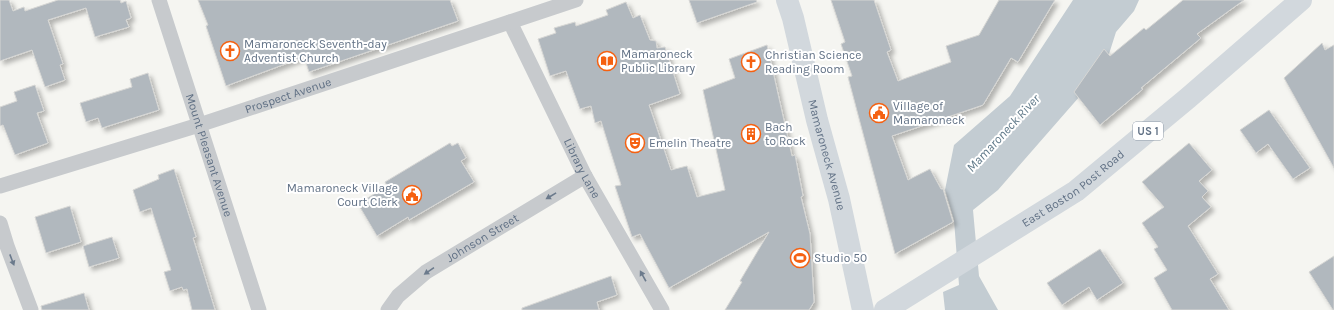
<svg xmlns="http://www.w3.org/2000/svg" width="1334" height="310" viewBox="0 0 1334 310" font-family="Karla,sans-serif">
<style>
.water{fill:#c3ccd2}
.building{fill:#b1b8be;stroke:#d6d6d4;filter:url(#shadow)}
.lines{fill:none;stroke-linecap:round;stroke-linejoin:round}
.street{stroke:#c7cacd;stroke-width:15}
.primary{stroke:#d2d8dd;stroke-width:22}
.oneway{fill:#6b7a8c}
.labels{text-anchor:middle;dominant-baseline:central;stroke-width:4;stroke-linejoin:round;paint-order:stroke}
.shield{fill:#fff;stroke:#909caa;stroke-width:1}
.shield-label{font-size:11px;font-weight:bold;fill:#617185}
.poi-label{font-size:12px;fill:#617185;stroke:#fff;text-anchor:start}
.street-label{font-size:12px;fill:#617185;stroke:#fff}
.water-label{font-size:13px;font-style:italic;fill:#617a8a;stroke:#fff}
</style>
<defs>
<filter id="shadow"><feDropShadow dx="3.5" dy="3.5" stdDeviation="2" flood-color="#0004"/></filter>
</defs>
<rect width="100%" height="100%" fill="#f5f5f1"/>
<path class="water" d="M 1073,0 L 1139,0 L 1134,11 L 1116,32 L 1109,54 L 1080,96 L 998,190 L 973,210 L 979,276 L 998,310 L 945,310 L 943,292 L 959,285 L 954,220 L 945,190 L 954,145 L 1010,96 Z"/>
<path class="building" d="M 0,0 L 9,0 L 13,11 L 24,7 L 25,11 L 58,0 L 120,0 L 121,3 L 126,1 L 131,18 L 126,20 L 129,27 L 95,37 L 86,8 L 48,20 L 63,64 L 60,65 L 65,80 L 45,87 L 32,50 L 0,61 Z
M 198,0 L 450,0 L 458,21 L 309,72 L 304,57 L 226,86 L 206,26 L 208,25 Z
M 689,0 L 756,0 L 757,2 L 697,23 Z
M 831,0 L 874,0 L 891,50 L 887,52 L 898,81 L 951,62 L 946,46 L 979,35 L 999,0 L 1055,0 L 1018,62 L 1011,58 L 983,105 L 892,136 L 908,180 L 930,169 L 941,189 L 943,189 L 953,222 L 895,254 L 848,77 L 852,76 L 841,44 L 845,42 Z
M 1183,0 L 1244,0 L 1197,34 L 1201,38 L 1141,88 L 1143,89 L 1100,125 L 1074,92 L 1104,49 L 1110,56 L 1144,28 L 1146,30 Z
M 626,2 L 633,18 L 640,15 L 650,40 L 656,41 L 657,48 L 665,47 L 680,94 L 649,105 L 671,170 L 687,166 L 697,197 L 725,190 L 703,90 L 735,78 L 729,59 L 767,45 L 792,156 L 795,155 L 803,196 L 801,197 L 810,234 L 814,302 L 809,310 L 725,310 L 742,282 L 740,281 L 769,232 L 669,288 L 640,234 L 632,237 L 615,186 L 621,185 L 601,121 L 595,123 L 591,106 L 580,109 L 566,71 L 550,76 L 538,39 L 556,33 L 554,28 L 575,22 L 576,26 L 608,15 L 606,10 Z
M 1322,43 L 1325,50 L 1334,45 L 1334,168 L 1284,78 Z
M 148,73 L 159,110 L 102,128 L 98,118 L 86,122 L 80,103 L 132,87 L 130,79 Z
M 35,85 L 44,111 L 37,113 L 48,143 L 15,155 L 3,125 L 0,126 L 0,107 L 17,101 L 14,92 Z
M 1269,110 L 1310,168 L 1293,179 L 1268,144 L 1256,153 L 1240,130 Z
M 450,143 L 452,146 L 458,143 L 466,158 L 461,161 L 474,182 L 409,220 L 408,217 L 377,236 L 358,204 L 387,186 L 385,182 Z
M 1189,143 L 1212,170 L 1199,181 L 1208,191 L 1202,197 L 1211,207 L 1188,226 L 1218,274 L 1210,279 L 1229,310 L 1172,310 L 1154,278 L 1167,270 L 1154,249 L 1158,247 L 1142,223 L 1164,207 L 1142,182 Z
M 174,169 L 196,237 L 193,238 L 215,310 L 192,310 L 187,289 L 183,290 L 182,287 L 170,291 L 164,272 L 171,270 L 151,208 L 140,212 L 133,190 L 159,179 L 158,175 Z
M 70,206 L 81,242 L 46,253 L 35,217 Z
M 112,237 L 119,258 L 89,267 L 83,246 Z
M 1100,249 L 1123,283 L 1097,300 L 1089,287 L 1062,305 L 1047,283 Z
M 1334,256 L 1334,310 L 1333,310 L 1309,272 Z
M 611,276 L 617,295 L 597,302 L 599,310 L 522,310 L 522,308 Z
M 84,293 L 89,310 L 42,310 L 41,306 Z"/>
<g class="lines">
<g class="street">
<path id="s1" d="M 159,0 L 259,310"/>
<path id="s2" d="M 510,22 L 585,176 L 662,310"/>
<path id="s3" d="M 0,186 L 199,125 L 576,0"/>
<path d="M 0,223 L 7,246 L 31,310"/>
<path id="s4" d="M 388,310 L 398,296 L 426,272 L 585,176"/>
</g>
<g class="primary">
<path id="s5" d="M 787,0 L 793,18 L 817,120 L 839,199 L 863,310"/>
<path id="s6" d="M 885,310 L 1076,191 L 1188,98 L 1301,0"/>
</g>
</g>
<defs><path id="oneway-solid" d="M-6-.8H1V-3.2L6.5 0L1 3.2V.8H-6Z"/></defs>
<g class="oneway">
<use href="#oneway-solid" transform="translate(551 196) rotate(149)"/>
<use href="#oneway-solid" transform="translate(12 260) rotate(69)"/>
<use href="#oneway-solid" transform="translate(429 271) rotate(146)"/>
<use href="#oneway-solid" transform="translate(643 276) rotate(-119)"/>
</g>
<defs>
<symbol id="church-ring" viewBox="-11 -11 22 22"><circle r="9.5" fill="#fff" stroke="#f56111" stroke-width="1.5"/><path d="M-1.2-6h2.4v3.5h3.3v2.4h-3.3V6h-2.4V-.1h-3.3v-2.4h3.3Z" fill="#f56111"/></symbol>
<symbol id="library-ring" viewBox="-11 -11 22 22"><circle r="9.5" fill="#fff" stroke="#f56111" stroke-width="1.5"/><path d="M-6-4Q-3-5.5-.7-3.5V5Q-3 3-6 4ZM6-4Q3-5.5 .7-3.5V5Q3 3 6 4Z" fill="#f56111"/></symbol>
<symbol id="civic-ring" viewBox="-11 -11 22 22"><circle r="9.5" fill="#fff" stroke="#f56111" stroke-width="1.5"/><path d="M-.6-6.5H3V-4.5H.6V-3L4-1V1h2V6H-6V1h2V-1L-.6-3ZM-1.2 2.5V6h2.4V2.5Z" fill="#f56111"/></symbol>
<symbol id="building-ring" viewBox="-11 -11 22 22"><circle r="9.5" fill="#fff" stroke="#f56111" stroke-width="1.5"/><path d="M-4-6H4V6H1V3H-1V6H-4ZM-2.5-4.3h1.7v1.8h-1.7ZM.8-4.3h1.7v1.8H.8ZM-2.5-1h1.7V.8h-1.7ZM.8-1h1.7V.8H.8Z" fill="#f56111"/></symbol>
<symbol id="theatre-ring" viewBox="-11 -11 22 22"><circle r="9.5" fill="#fff" stroke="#f56111" stroke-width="1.5"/><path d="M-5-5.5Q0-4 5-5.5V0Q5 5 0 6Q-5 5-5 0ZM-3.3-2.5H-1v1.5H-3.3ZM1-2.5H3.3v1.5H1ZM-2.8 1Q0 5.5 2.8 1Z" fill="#f56111"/></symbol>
<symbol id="stadium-ring" viewBox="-11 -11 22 22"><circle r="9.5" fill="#fff" stroke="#f56111" stroke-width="1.5"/><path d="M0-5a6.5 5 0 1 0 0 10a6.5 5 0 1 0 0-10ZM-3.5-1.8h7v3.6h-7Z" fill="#f56111"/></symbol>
</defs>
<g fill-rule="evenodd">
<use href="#church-ring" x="219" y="40" width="22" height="22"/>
<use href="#library-ring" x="596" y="50" width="22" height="22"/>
<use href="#church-ring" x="740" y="51" width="22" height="22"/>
<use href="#civic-ring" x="868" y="102" width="22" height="22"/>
<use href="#building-ring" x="740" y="123" width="22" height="22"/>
<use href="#theatre-ring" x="624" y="132" width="22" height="22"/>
<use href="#civic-ring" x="401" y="184" width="22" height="22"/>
<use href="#stadium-ring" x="789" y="247" width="22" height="22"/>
</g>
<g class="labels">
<rect class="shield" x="1133" y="122" width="30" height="18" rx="3"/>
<g class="shield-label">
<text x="1148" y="131">US 1</text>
</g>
<g class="poi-label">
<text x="244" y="44">Mamaroneck Seventh-day<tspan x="244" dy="14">Adventist Church</tspan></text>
<text x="621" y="54">Mamaroneck<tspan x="621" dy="14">Public Library</tspan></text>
<text x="765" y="55">Christian Science<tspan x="765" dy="14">Reading Room</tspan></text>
<text x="893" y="106">Village of<tspan x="893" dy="14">Mamaroneck</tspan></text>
<text x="765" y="127">Bach<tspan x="765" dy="14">to Rock</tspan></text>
<text x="649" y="143">Emelin Theatre</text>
<text x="398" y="188" text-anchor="end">Mamaroneck Village<tspan x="398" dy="14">Court Clerk</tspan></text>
<text x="814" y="258">Studio 50</text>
</g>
<g class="street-label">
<text stroke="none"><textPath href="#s3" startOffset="302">Prospect Avenue</textPath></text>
<text stroke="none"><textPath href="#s1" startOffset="163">Mount Pleasant Avenue</textPath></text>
<text stroke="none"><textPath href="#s5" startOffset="160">Mamaroneck Avenue</textPath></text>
<text stroke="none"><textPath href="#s2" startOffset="163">Library Lane</textPath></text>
<text stroke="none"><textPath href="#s6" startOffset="224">East Boston Post Road</textPath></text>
<text stroke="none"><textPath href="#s4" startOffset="120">Johnson Street</textPath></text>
</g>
<g class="water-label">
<text transform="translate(1003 133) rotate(-47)">Mamaroneck River</text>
</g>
</g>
</svg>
